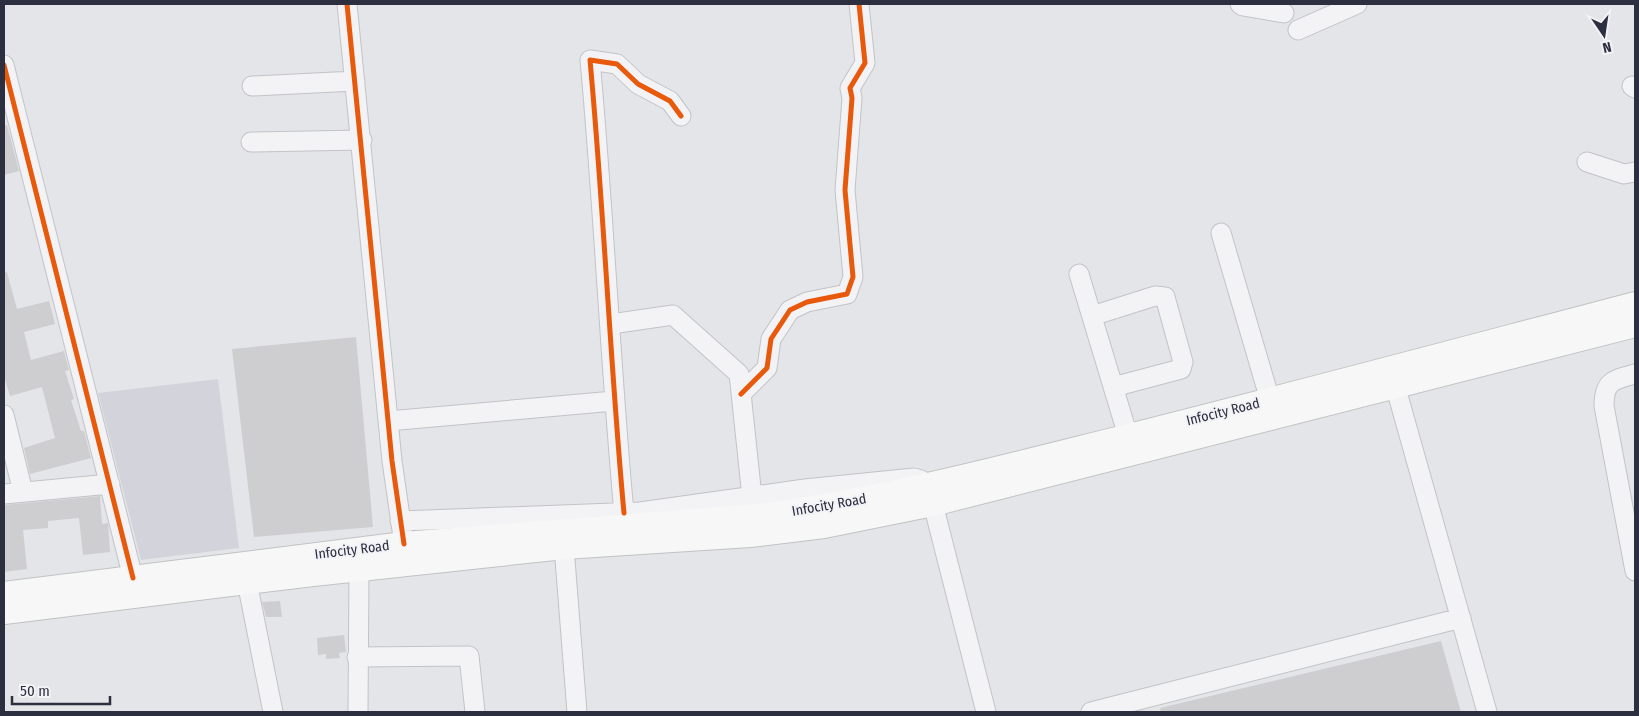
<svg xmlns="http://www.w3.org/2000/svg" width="1639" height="716" viewBox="0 0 1639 716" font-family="'Fira Sans Condensed',sans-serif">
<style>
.built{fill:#d3d4db}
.building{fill:#ceced1}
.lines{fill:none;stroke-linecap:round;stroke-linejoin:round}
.minor-casing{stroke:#c2c3c6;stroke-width:21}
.major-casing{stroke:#c1c2c5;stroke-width:26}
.minor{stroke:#f3f3f5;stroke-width:19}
.major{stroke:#f7f7f7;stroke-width:24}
.cycleway-casing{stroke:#f2f3f7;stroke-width:8}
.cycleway{stroke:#e8590c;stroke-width:5}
.labels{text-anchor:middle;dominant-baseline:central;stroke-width:4;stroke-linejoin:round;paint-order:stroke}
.street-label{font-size:14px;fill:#2c2f3f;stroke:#f2f3f7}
</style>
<rect width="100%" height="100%" fill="#e4e5e8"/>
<path class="built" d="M 218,379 L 239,548 L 141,560 L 98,393 Z"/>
<path class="building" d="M 4,125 L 7,125 L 19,171 L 4,175 Z
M 7,272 L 17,309 L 49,301 L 55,324 L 24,332 L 31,360 L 64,351 L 69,370 L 65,371 L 74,399 L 71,400 L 81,431 L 84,431 L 91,458 L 30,474 L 24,448 L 55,438 L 42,387 L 10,396 L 4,376 L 4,273 Z
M 356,337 L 373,527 L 254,537 L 232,349 Z
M 100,496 L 102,524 L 108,523 L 110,552 L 83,555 L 79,518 L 48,521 L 48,528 L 23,530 L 27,569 L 4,572 L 4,505 Z
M 280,601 L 282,617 L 266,617 L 262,602 Z
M 344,635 L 346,652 L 339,653 L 340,658 L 326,659 L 326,654 L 318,655 L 317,638 Z
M 1441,641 L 1461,712 L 1161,712 L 1160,708 Z"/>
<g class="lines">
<defs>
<path id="minor" d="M 347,4 L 392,461 L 404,544
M 1240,4 L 1243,6 L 1284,13
M 1298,30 L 1357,4
M 4,65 L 133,578
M 252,86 L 355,81
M 1632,86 L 1635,88
M 251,142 L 362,140
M 1587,162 L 1624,174 L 1635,172
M 1221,233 L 1270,400
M 1079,274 L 1128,436
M 1092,316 L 1155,296 L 1165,297 L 1183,362 L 1181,369 L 1113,387
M 611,324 L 673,315 L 739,374 L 752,497
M 1635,374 C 1613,380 1604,381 1604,406 L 1635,571
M 1395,385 L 1487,712
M 741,394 L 767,368 L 771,339 L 790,310 L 807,302 L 847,294 L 853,277 L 845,190 L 852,98 L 850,88 L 865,63 L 859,4
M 4,415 L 23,492
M 388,421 L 614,401
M 4,494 L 110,484
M 933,504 L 986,712
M 624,513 C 610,362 604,211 590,60 L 617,64 L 638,84 L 670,101 L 681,116
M 400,521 L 640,512 L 805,489 L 914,478 L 921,480
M 564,547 L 577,712
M 247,582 L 273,712
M 357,657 L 469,656 L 475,712
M 358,712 L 359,570
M 1091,712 L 1461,618"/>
<path id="major" d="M 4,594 L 404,544 L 759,516 C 878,500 993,470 1109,441 C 1285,397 1460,350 1635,304
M 4,612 L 313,574 L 564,547 L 750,535 L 824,526 L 933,504 L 1635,325"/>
</defs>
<use href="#minor" class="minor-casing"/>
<use href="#major" class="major-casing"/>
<use href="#minor" class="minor"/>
<use href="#major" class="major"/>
<defs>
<path id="cycleway" d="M 347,4 L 392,461 L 404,544
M 4,65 L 133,578
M 741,394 L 767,368 L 771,339 L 790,310 L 807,302 L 847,294 L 853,277 L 845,190 L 852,98 L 850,88 L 865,63 L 859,4
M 624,513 C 610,362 604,211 590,60 L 617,64 L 638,84 L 670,101 L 681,116"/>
</defs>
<use href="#cycleway" class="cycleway-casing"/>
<use href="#cycleway" class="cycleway"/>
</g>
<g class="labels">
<g class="street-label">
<text transform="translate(1223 412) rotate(-14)">Infocity Road</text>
<text transform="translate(829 505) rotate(-10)">Infocity Road</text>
<text transform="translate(352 550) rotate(-7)">Infocity Road</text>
</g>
</g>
<rect width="1639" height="716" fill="none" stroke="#2c2f3f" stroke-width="10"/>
<g transform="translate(1604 35) rotate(167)" stroke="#f2f3f7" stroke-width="4" paint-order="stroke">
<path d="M0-4L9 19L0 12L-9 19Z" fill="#2c2f3f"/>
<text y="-8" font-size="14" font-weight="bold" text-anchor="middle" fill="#2c2f3f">N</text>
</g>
<path d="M12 696v8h98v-8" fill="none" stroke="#2c2f3f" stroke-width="2.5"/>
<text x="20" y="696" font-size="15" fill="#2c2f3f" stroke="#f2f3f7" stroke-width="4" paint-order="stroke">50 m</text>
</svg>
